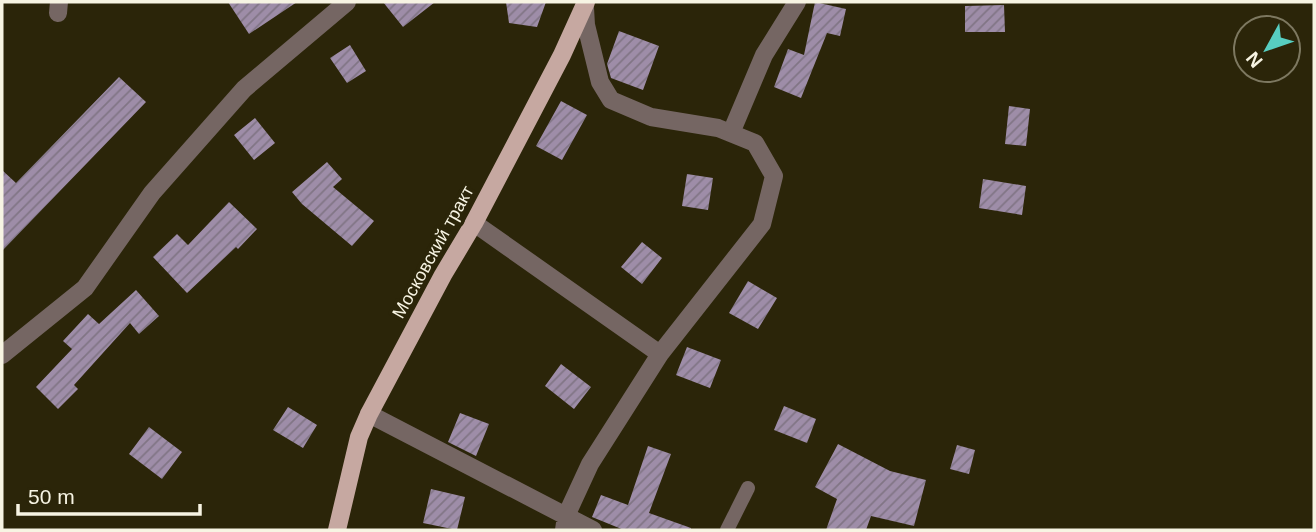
<svg xmlns="http://www.w3.org/2000/svg" width="1316" height="532" viewBox="0 0 1316 532" font-family="Helvetica,sans-serif">
<style>
.building{fill:url(#building-hatch)}
.lines{fill:none;stroke-linecap:round;stroke-linejoin:round}
.lane{stroke:#756663;stroke-width:14}
.street{stroke:#756663;stroke-width:18}
.primary{stroke:#c6a8a1;stroke-width:18}
.labels{text-anchor:middle;dominant-baseline:central;stroke-width:7;stroke-linejoin:round;paint-order:stroke}
.street-label{font-size:18px;fill:#f7f4e3;stroke:#2b2509}
</style>
<defs>
<pattern id="building-hatch" width="6" height="6" patternUnits="userSpaceOnUse" patternTransform="scale(1.75)"><rect width="6" height="6" fill="#9e8da8"/><path d="M-1 1l2-2M0 6l6-6M5 7l2-2" fill="none" stroke="#817585"/></pattern>
</defs>
<rect width="100%" height="100%" fill="#2b2509"/>
<path class="building" d="M 228,2 L 297,2 L 249,34 Z
M 383,2 L 435,2 L 403,27 Z
M 506,2 L 546,2 L 537,27 L 509,23 Z
M 815,2 L 846,9 L 840,36 L 827,33 L 801,98 L 774,87 L 788,49 L 804,55 Z
M 1004,5 L 1005,32 L 965,32 L 965,6 Z
M 619,31 L 659,46 L 643,90 L 611,78 L 607,64 Z
M 350,45 L 366,71 L 347,83 L 330,58 Z
M 119,77 L 146,102 L 2,251 L 2,170 L 16,183 Z
M 561,101 L 587,115 L 562,160 L 536,146 Z
M 1009,106 L 1030,109 L 1026,146 L 1005,144 Z
M 255,118 L 275,143 L 254,160 L 234,135 Z
M 327,162 L 342,179 L 333,187 L 374,221 L 352,246 L 302,204 L 292,192 Z
M 687,174 L 713,178 L 708,210 L 682,206 Z
M 983,179 L 1026,186 L 1022,215 L 979,208 Z
M 229,202 L 257,229 L 238,249 L 236,247 L 187,293 L 153,257 L 177,234 L 188,245 Z
M 642,242 L 662,258 L 642,284 L 621,267 Z
M 748,281 L 777,298 L 758,329 L 729,313 Z
M 136,290 L 159,316 L 139,334 L 130,323 L 74,385 L 78,389 L 58,409 L 36,387 L 72,349 L 63,341 L 88,314 L 99,324 Z
M 687,347 L 721,360 L 710,388 L 676,375 Z
M 561,364 L 591,387 L 574,409 L 545,386 Z
M 784,406 L 816,419 L 807,443 L 774,430 Z
M 288,407 L 317,425 L 303,448 L 273,430 Z
M 460,413 L 489,424 L 476,456 L 448,442 Z
M 149,427 L 182,452 L 162,479 L 129,454 Z
M 838,444 L 890,471 L 926,480 L 914,526 L 871,516 L 866,530 L 826,530 L 837,499 L 815,487 Z
M 957,445 L 975,450 L 969,474 L 950,469 Z
M 648,446 L 671,454 L 649,513 L 691,528 L 691,530 L 624,530 L 592,517 L 601,495 L 628,505 Z
M 431,489 L 465,497 L 457,530 L 423,523 Z"/>
<g class="lines">
<path class="lane" d="M 727,530 L 748,488"/>
<path class="street" d="M 58,13 L 59,2
M 731,133 L 764,55 L 797,2
M 474,223 L 660,354
M 2,355 L 85,288 L 152,193 L 244,89 L 347,2
M 369,414 L 593,530
M 564,530 L 566,516 L 590,464 L 660,354 L 762,224 L 774,176 L 755,143 L 718,128 L 651,117 L 611,100 L 600,82 L 586,25 L 585,8"/>
<path class="primary" d="M 337,530 L 359,437 L 369,414 L 443,275 L 474,223 L 562,55 L 586,2"/>
</g>
<g class="labels">
<g class="street-label">
<text transform="translate(433 252) rotate(-61)">Московский тракт</text>
</g>
</g>
<rect width="1316" height="532" fill="none" stroke="#f7f4e3" stroke-width="7"/>
<g transform="translate(1267 49) rotate(230)"><circle r="33" fill="#2b2509" stroke="#7d7860" stroke-width="2"/>
<path d="M0-5L12 26L0 18L-12 26Z" fill="#57cec1"/>
<text y="-10" font-size="19" font-weight="bold" text-anchor="middle" fill="#f7f4e3">N</text>
</g>
<path d="M18 504v10h182v-10" fill="none" stroke="#f7f4e3" stroke-width="3.5"/>
<text x="28" y="504" font-size="21" fill="#f7f4e3" stroke="#2b2509" stroke-width="5" paint-order="stroke">50 m</text>
</svg>
